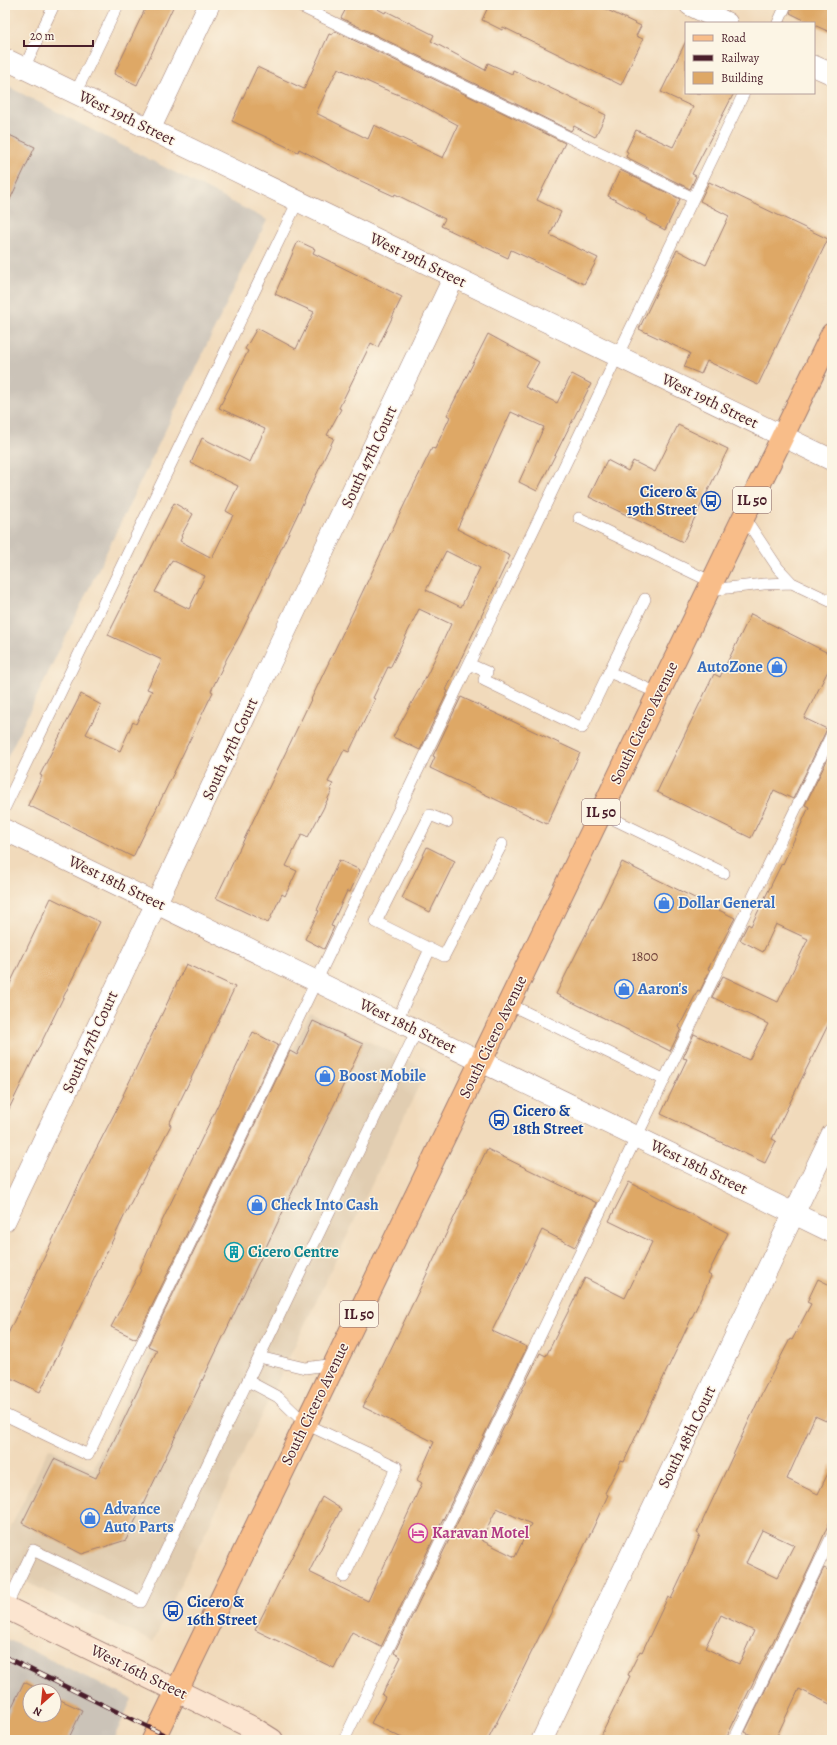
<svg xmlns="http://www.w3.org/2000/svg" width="837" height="1745" viewBox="0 0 837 1745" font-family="Alegreya,serif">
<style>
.built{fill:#e1cdb1}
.industrial{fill:#cbc3b8;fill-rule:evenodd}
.building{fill:#dea866;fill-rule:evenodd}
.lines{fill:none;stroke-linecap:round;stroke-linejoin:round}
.lane-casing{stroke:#9e7c73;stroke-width:12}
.street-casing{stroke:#9e7c73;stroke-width:22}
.secondary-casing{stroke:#9e7c73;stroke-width:24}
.primary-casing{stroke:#9e7c73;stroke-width:24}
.lane{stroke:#fff;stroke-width:11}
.street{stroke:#fff;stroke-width:21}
.secondary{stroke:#fce5d0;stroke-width:22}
.primary{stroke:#f8bd89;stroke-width:22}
.rail-casing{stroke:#4a1f2b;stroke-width:4.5}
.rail{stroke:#fcf5e5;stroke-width:3;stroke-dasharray:9;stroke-linecap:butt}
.labels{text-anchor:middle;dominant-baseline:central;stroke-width:3;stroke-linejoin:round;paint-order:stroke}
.number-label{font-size:14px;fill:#6f413a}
.shield{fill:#fcf5e5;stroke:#7f5f63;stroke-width:1}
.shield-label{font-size:15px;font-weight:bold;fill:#4a1f2b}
.street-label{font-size:16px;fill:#4a1f2b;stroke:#fcf5e5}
.transit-label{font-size:16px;font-weight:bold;fill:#164399;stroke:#fcf5e5;text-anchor:start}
.shop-label{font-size:16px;font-weight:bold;fill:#366cbe;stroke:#fcf5e5;text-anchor:start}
.culture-label{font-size:16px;font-weight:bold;fill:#0d838f;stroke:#fcf5e5;text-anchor:start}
.hotel-label{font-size:16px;font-weight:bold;fill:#b23c85;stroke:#fcf5e5;text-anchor:start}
</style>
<rect width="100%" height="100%" fill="#fcf5e5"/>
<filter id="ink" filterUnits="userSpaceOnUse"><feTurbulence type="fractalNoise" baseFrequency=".025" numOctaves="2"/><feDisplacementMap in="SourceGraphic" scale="8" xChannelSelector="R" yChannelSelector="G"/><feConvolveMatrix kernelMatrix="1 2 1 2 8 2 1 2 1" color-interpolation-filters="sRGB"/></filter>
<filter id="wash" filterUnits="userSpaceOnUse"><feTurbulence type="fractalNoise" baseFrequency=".012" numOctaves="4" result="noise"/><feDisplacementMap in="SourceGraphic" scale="16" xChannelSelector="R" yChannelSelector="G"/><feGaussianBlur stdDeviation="0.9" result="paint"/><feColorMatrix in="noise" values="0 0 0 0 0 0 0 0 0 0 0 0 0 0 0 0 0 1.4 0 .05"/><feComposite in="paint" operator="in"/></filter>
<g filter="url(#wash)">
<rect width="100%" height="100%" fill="#f1dabb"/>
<path class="built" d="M 310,1014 L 427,1069 L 153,1642 L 5,1572 L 5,1539 L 49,1448 L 93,1469 Z"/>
<path class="industrial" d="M 5,85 L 267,220 L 5,762 Z
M 5,1638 L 132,1699 L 113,1740 L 5,1740 ZM 30,1691 L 54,1691 L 54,1715 L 30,1715 Z"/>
<g id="blocks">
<path class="building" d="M 147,5 L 174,5 L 137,85 L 114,74 Z
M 348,5 L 370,5 L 385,13 L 386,11 L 434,35 L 431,41 L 485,70 L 488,63 L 512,74 L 513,70 L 606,115 L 595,137 L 574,126 L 571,131 L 341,18 Z
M 489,5 L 597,5 L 641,26 L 636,36 L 643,39 L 621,85 L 503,27 L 502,30 L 482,20 Z
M 793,5 L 832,5 L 832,33 L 814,25 L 814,23 L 810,23 L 790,13 Z
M 335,31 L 565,143 L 537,200 L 561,212 L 550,235 L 598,258 L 584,284 L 511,250 L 508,258 L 441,226 L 445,219 L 395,194 L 394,196 L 350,176 L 299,149 L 298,152 L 232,121 L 257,67 L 304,89 L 329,34 L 332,35 ZM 338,68 L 384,89 L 412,100 L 458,125 L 443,158 L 374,125 L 368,139 L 316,113 Z
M 686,41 L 686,93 L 734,93 L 692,174 L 696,176 L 690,189 L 626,157 L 628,152 L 626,151 L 636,130 L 673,147 L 693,107 L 661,92 Z
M 5,133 L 35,147 L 5,210 Z
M 620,170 L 680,199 L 665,230 L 646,220 L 647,217 L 608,196 Z
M 709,182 L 828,239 L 758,385 L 707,361 L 701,374 L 684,367 L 690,353 L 639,329 L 677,250 L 706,265 L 729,216 L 700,201 Z
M 298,241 L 315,249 L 313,253 L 402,297 L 378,347 L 371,343 L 339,408 L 341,409 L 327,435 L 334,438 L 240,635 L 227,658 L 211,691 L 213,692 L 133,857 L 28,805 L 42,776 L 40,775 L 81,694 L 101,705 L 86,734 L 120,751 L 133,722 L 136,724 L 152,691 L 147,689 L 162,660 L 108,635 L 174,503 L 193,514 L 181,536 L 182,537 L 180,541 L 212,558 L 233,515 L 226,511 L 238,486 L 191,463 L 202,438 L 250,462 L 265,429 L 219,408 L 248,351 L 245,349 L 257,328 L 296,349 L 314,312 L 275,294 ZM 172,560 L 205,576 L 189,609 L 155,592 Z
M 488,334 L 539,362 L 525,387 L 557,403 L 572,374 L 591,384 L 537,491 L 519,482 L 544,427 L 511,412 L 457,529 L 510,556 L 446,690 L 448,691 L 420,750 L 393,737 L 428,673 L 451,624 L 419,609 L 390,668 L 388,667 L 373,698 L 375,699 L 349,752 L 344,750 L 328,782 L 333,784 L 330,789 L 332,790 L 323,809 L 308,837 L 302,834 L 286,866 L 297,871 L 285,896 L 282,894 L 268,923 L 216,898 L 406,501 L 432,448 L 435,449 L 450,417 L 447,415 ZM 446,551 L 480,568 L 461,607 L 426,590 Z
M 678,425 L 728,449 L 683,542 L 589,497 L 607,460 L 628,471 L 633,461 L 655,472 Z
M 751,614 L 832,655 L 832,663 L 804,718 L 827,729 L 793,799 L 774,790 L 751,838 L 657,792 L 714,674 L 720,677 Z
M 461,697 L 580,753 L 547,824 L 430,768 L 435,757 L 433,756 Z
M 832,750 L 832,1017 L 772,1139 L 776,1141 L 765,1163 L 661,1114 L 687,1059 L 683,1058 L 694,1034 L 749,1060 L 768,1024 L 712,997 L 723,976 L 778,1002 L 808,939 L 776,924 L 763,952 L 740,940 L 748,924 L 751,926 L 782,863 L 783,864 L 809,807 L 805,805 Z
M 427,847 L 455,861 L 430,912 L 402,898 Z
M 339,860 L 360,870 L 350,892 L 347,891 L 331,926 L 334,927 L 324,949 L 305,939 L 319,911 L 317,910 Z
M 622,862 L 735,918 L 708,969 L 710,970 L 700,991 L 698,990 L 679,1027 L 681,1029 L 670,1051 L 556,994 Z
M 51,898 L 100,922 L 5,1117 L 5,994 Z
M 186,964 L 235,987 L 169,1124 L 171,1125 L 129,1206 L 40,1392 L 5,1375 L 5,1340 L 93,1155 L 124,1095 L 123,1095 Z
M 313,1021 L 363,1044 L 126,1540 L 82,1554 L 22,1523 L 54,1459 L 96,1478 L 157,1350 L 148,1346 L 290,1051 L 297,1055 Z
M 253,1032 L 278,1045 L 136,1339 L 111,1327 L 141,1270 L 140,1269 L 152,1242 Z
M 487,1149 L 597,1203 L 575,1247 L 542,1230 L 492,1331 L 527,1347 L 381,1647 L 352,1632 L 334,1668 L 255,1630 L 322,1497 L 341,1509 L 309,1572 L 368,1601 L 422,1483 L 417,1480 L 434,1442 L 363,1407 Z
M 629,1182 L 728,1233 L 708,1274 L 711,1276 L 702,1296 L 648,1410 L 624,1462 L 621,1461 L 605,1493 L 608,1495 L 594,1526 L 488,1740 L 406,1740 L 371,1723 L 385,1697 L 382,1695 L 401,1657 L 394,1653 L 540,1353 L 546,1356 L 585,1278 L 625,1298 L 652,1242 L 609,1221 ZM 497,1508 L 531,1524 L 515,1557 L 481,1540 Z
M 818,1279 L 832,1286 L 832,1407 L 826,1421 L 815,1416 L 787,1479 L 818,1494 L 832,1465 L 832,1516 L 812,1562 L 725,1740 L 599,1740 L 630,1676 L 628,1675 L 640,1651 L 642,1652 L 668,1597 L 671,1599 L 688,1563 L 700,1535 L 697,1533 L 760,1397 L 790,1339 L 792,1340 L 811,1304 L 807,1302 ZM 762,1530 L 794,1545 L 777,1578 L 746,1563 ZM 721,1615 L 754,1631 L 739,1664 L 705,1648 Z
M 824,1568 L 832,1572 L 832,1705 L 799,1689 L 775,1740 L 761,1740 L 745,1732 Z
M 24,1682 L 42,1691 L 30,1691 L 30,1715 L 54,1715 L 54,1697 L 82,1710 L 68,1740 L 5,1740 L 5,1721 Z"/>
</g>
</g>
<g filter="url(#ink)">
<use href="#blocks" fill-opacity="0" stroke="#9e7c73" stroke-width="1"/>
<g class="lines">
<defs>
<path id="lane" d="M 298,5 L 693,198
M 778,23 L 786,5
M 24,68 L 54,5
M 75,94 L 118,5
M 579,518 L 712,582
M 792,583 L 832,602
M 709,590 L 764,584 L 792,583 L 778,568 L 744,517
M 645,599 L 609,672 L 658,693
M 469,664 L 487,672 L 484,680 L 582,728 L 609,672
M 5,807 L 298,201
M 601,813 L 724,873
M 430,949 L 444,956 L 502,844
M 509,1004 L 663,1079
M 397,1020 L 430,949 L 376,922 L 430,815 L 447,822
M 259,1357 L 305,1368 L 335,1364
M 248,1381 L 278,1397 L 306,1424 L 397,1467 L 344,1577
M 5,1415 L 88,1455 L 744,93
M 6,1607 L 33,1550 L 141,1602 L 417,1030
M 344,1740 L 832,734
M 734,1740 L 832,1536"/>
<path id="street" d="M 690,5 L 727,23
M 5,59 L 832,460
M 814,66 L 832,74
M 150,129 L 209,5
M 5,830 L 832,1232
M 5,1221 L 454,277
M 542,1740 L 832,1134"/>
<path id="secondary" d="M 5,1607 L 253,1728 L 272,1740"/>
<path id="primary" d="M 153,1740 L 832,334"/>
</defs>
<use href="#lane" class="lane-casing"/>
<use href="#street" class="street-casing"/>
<use href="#secondary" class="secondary-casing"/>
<use href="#primary" class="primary-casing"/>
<use href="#lane" class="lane"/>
<use href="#street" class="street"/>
<use href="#secondary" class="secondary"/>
<use href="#primary" class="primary"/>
<defs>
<path id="rail" d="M 5,1657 L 175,1740"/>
</defs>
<use href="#rail" class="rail-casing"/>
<use href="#rail" class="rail"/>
</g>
</g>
<defs>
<symbol id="bus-ring" viewBox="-11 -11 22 22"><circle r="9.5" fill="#fcf5e5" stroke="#1a4fb4" stroke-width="1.5"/><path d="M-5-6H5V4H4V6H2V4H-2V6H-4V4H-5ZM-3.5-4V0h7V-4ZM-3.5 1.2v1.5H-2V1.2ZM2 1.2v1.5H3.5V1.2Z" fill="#1a4fb4"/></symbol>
<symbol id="shop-ring" viewBox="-11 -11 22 22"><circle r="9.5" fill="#fcf5e5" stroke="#3f7fe0" stroke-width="1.5"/><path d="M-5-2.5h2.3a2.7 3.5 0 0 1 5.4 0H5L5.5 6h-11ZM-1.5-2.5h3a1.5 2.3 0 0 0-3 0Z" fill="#3f7fe0"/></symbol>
<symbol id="building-ring" viewBox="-11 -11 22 22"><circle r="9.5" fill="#fcf5e5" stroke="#0f9aa8" stroke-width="1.5"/><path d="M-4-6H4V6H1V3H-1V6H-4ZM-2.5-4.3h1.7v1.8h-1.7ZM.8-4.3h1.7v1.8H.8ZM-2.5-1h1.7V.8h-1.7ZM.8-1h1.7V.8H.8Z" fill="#0f9aa8"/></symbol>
<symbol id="hotel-ring" viewBox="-11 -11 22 22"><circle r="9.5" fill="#fcf5e5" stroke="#d1479c" stroke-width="1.5"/><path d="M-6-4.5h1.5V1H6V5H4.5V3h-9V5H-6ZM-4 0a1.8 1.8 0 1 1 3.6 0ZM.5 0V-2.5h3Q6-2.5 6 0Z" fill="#d1479c"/></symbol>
</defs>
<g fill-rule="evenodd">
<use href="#bus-ring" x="700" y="490" width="22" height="22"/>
<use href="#shop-ring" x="766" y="656" width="22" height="22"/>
<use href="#shop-ring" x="653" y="892" width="22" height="22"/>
<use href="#shop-ring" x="613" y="978" width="22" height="22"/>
<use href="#shop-ring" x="314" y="1065" width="22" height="22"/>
<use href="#bus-ring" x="488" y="1109" width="22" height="22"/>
<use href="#shop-ring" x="246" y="1194" width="22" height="22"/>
<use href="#building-ring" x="223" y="1241" width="22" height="22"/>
<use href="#shop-ring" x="79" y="1507" width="22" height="22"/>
<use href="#hotel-ring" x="407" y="1522" width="22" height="22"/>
<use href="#bus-ring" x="162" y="1600" width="22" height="22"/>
</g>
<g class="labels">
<g class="number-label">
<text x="645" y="956">1800</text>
</g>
<g class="shield">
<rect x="733" y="487" width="38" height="26" rx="3"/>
<rect x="582" y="799" width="38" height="26" rx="3"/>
<rect x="340" y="1301" width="38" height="26" rx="3"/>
</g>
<g class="shield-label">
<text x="752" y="500">IL 50</text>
<text x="601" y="812">IL 50</text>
<text x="359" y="1314">IL 50</text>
</g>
<g class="street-label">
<text transform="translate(127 118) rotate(26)">West 19th Street</text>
<text transform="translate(418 260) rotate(26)">West 19th Street</text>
<text transform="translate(710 401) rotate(26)">West 19th Street</text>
<text transform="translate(369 457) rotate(-65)">South 47th Court</text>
<text transform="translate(644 723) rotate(-64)">South Cicero Avenue</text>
<text transform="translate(230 749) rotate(-65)">South 47th Court</text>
<text transform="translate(117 883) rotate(26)">West 18th Street</text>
<text transform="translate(408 1026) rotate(26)">West 18th Street</text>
<text transform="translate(493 1037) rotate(-64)">South Cicero Avenue</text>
<text transform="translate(90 1042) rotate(-65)">South 47th Court</text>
<text transform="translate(699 1167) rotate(26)">West 18th Street</text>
<text transform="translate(315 1404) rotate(-64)">South Cicero Avenue</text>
<text transform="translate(687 1437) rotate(-64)">South 48th Court</text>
<text transform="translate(139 1672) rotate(26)">West 16th Street</text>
</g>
<g class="transit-label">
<text x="697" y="492" text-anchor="end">Cicero &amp;<tspan x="697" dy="18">19th Street</tspan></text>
<text x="513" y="1111">Cicero &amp;<tspan x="513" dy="18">18th Street</tspan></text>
<text x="187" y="1602">Cicero &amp;<tspan x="187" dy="18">16th Street</tspan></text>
</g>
<g class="shop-label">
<text x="763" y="667" text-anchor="end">AutoZone</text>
<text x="678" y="903">Dollar General</text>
<text x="638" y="989">Aaron's</text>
<text x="339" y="1076">Boost Mobile</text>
<text x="271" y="1205">Check Into Cash</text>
<text x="104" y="1509">Advance<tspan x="104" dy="18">Auto Parts</tspan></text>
</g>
<g class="culture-label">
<text x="248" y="1252">Cicero Centre</text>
</g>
<g class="hotel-label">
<text x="432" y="1533">Karavan Motel</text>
</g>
</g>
<rect width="837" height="1745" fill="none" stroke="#fcf5e5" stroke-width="20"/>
<rect x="685" y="22" width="130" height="72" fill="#fcf5e5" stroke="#b59f9b"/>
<rect x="693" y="35" width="20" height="6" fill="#f8bd89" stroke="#b59f9b"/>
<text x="721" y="42" font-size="12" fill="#4a1f2b">Road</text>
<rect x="693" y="55" width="20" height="6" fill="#4a1f2b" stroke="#b59f9b"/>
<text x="721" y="62" font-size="12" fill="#4a1f2b">Railway</text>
<rect x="693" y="72" width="20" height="12" fill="#dea866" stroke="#b59f9b"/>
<text x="721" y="82" font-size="12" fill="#4a1f2b">Building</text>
<g transform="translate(42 1703) rotate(207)"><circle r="19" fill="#fcf5e5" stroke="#b59f9b"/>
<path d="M0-3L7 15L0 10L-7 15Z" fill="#c8321e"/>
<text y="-6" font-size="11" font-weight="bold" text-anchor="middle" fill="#4a1f2b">N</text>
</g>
<path d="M24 40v6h69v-6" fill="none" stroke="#4a1f2b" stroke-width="2"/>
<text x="30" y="40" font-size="12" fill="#4a1f2b" stroke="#fcf5e5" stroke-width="3" paint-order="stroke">20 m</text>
</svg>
